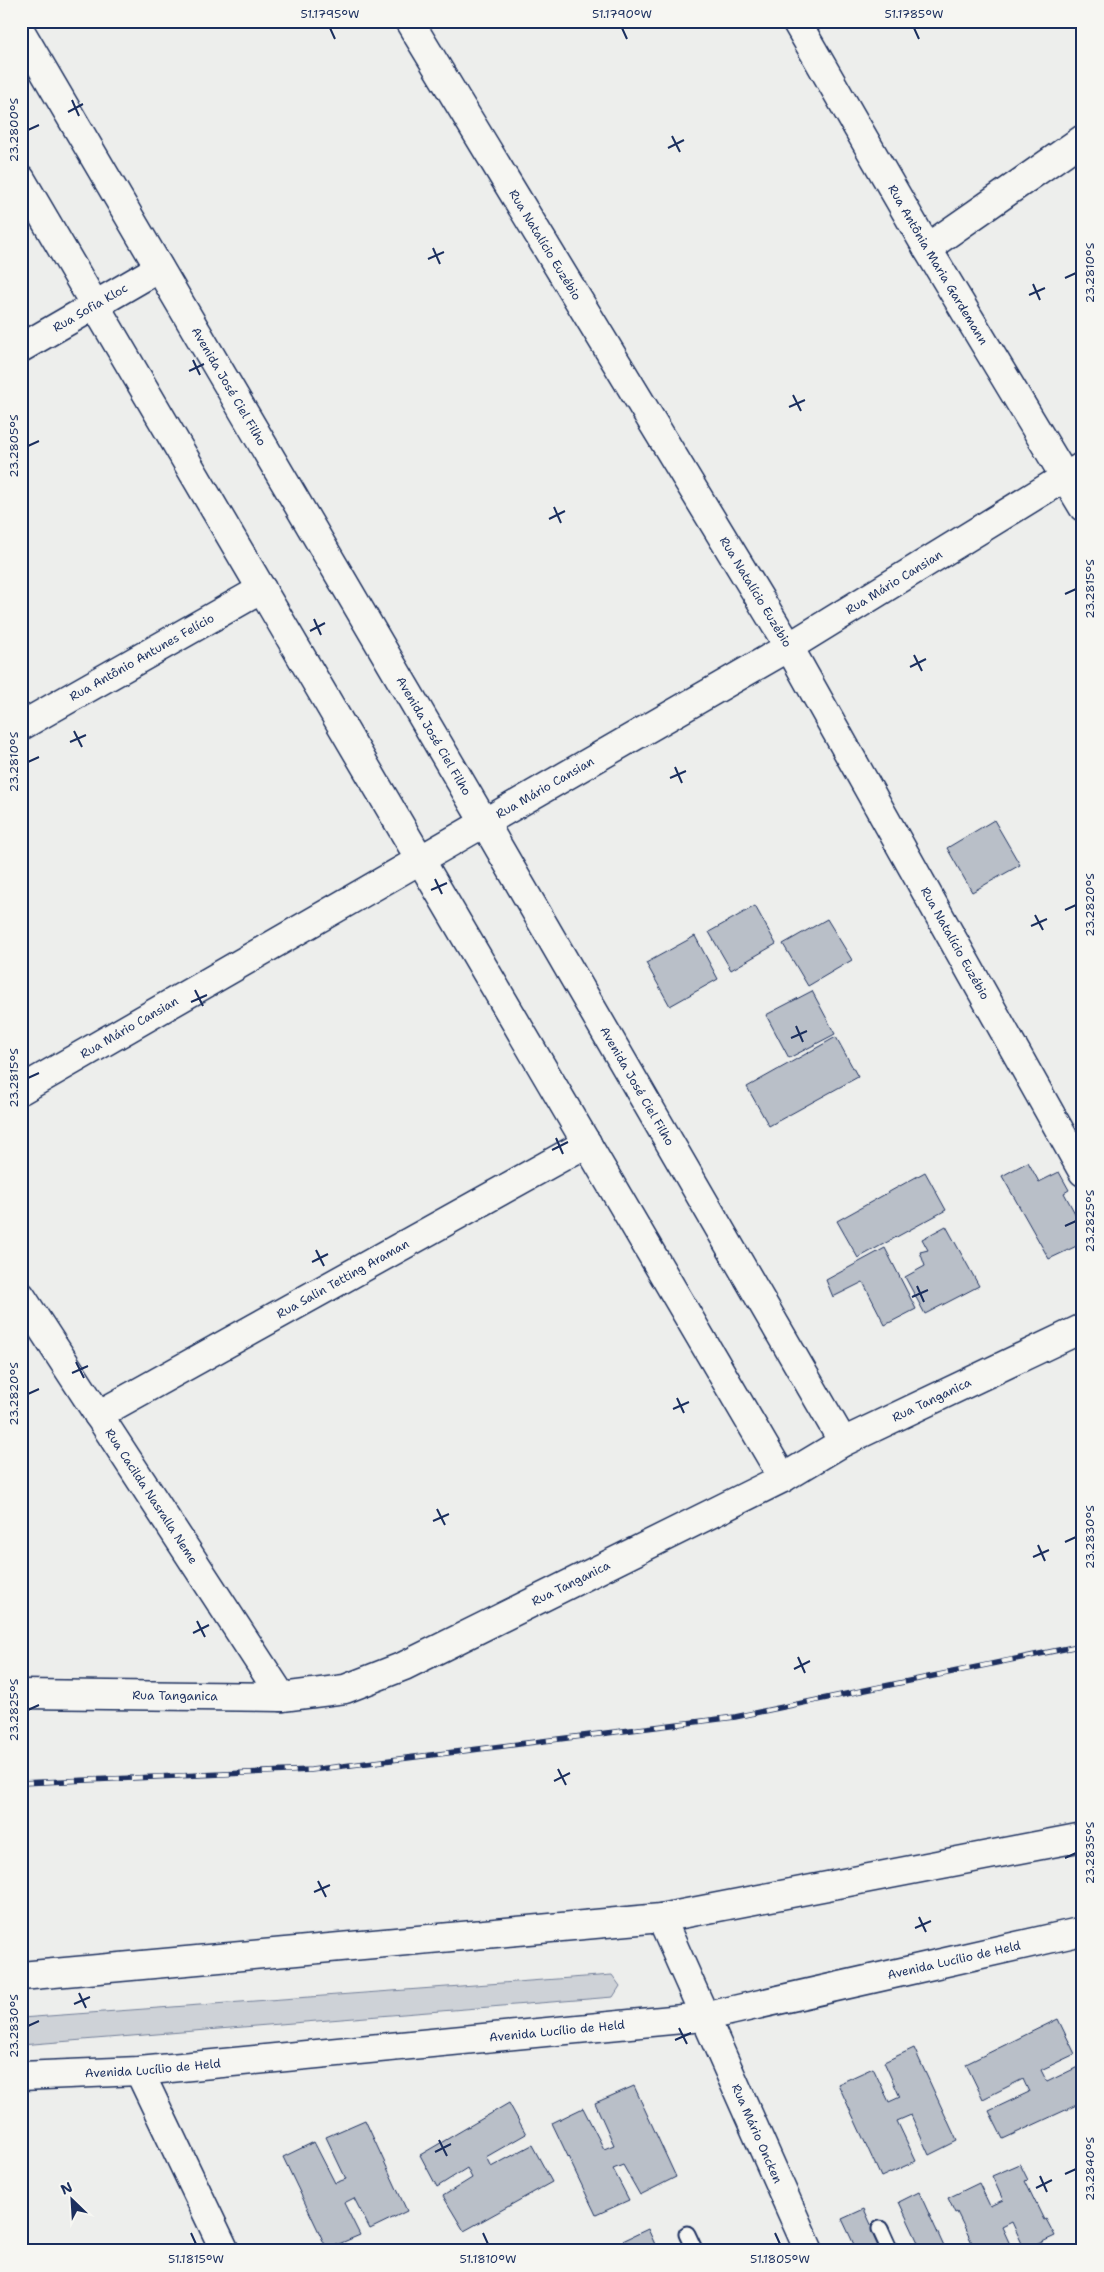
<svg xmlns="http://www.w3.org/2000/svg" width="1104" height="2272" viewBox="0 0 1104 2272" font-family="'Shantell Sans',sans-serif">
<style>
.green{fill:#ced2d7;stroke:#74809a}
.building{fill:#b9bfc8;stroke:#1b2f5e}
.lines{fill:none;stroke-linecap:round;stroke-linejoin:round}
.service-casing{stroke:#1b2f5e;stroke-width:19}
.minor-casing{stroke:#1b2f5e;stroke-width:31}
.tertiary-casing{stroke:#1b2f5e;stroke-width:31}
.secondary-casing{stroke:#1b2f5e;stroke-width:31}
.service{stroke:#f6f6f2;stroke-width:15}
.minor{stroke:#f6f6f2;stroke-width:28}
.tertiary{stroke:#f6f6f2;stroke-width:28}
.secondary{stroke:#f6f6f2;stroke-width:28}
.rail-casing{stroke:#1b2f5e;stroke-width:5.5}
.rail{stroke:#f6f6f2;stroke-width:4;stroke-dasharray:11;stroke-linecap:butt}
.ticks{fill:none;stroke:#1b2f5e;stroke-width:2}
.labels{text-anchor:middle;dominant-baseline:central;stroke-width:4.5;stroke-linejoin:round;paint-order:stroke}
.street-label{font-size:12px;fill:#1b2f5e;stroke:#f6f6f2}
.neatline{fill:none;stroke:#1b2f5e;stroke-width:2}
.ticks-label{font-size:12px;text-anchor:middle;fill:#1b2f5e}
</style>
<rect width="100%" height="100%" fill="#edeeec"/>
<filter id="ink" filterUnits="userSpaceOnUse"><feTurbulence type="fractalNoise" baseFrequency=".02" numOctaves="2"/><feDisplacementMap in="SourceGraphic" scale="10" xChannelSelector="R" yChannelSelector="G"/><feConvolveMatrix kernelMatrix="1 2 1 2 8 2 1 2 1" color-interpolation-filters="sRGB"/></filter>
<g filter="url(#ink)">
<path class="green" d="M 612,1975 L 620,1986 L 613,1997 L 21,2045 L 21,2018 Z"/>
<path class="building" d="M 994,820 L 1020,865 L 972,892 L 947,848 Z
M 755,906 L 776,944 L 731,970 L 709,932 Z
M 827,919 L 852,960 L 808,986 L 783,944 Z
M 695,936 L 718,979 L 670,1006 L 646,963 Z
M 812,991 L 835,1034 L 789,1058 L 766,1015 Z
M 836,1037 L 858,1077 L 769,1126 L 747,1087 Z
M 1028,1162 L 1039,1182 L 1059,1172 L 1069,1190 L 1064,1193 L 1083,1228 L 1083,1243 L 1049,1259 L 1002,1176 Z
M 925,1172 L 946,1210 L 858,1258 L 837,1221 Z
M 946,1226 L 979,1286 L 925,1314 L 905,1277 L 925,1266 L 920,1252 L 928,1250 L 922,1239 Z
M 885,1248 L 916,1309 L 885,1325 L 863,1282 L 833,1297 L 826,1280 Z
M 1058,2019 L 1075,2054 L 1041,2070 L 1047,2082 L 1082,2065 L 1083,2102 L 1003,2139 L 989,2111 L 1029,2092 L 1023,2079 L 983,2099 L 966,2064 Z
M 914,2048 L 957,2141 L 929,2155 L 911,2115 L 897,2121 L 916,2161 L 881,2177 L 838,2084 L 873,2068 L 889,2102 L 900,2097 L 884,2062 Z
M 634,2086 L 676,2177 L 640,2195 L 623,2165 L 613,2169 L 629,2200 L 596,2215 L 552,2123 L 583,2108 L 604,2149 L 614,2145 L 595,2103 Z
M 509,2103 L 526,2134 L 486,2157 L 491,2167 L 532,2145 L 552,2182 L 464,2231 L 443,2196 L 472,2178 L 467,2168 L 437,2187 L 420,2155 Z
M 365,2120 L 407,2211 L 370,2229 L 354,2198 L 344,2203 L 360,2235 L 327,2249 L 283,2157 L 314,2142 L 335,2183 L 346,2179 L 326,2137 Z
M 1020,2164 L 1028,2180 L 1025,2181 L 1044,2220 L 1046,2219 L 1055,2236 L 1025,2250 L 1012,2222 L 1002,2227 L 1013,2251 L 976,2251 L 957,2212 L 955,2213 L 948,2198 L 979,2183 L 990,2206 L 1003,2200 L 992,2176 Z
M 919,2192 L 946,2251 L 922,2251 L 899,2202 Z
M 864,2209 L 883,2251 L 857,2251 L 842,2219 Z
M 648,2229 L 658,2251 L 611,2251 L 610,2247 Z"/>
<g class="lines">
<defs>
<path id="service" d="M 880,2229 L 890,2251
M 687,2234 L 695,2251"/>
<g id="minor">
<path id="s1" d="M 409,21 L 789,647 L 1083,1172"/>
<path id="s2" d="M 796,21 L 927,248 L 1083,507"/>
<path d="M 927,248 L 1083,139"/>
<path id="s3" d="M 21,348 L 159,268"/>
<path id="s4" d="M 21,726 L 262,589"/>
<path id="s5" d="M 21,1090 L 789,647 L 1083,466"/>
<path id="s6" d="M 21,1296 L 282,1697"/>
<path id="s7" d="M 98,1415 L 587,1143"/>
<path id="s8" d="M 661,1918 L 809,2251"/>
<path d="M 139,2071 L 225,2251"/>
</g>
<g id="tertiary">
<path id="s9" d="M 21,32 L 484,822 L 843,1442"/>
<path d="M 21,179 L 783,1478"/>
<path id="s10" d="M 21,1694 L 282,1697 L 345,1689 L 404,1666 L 783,1478 L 843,1442 L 1083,1328"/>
</g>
<g id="secondary">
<path d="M 21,1976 L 661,1918 L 1083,1837"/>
<path id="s11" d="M 21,2076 L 139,2071 L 703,2017 L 1083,1931"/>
</g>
</defs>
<use href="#service" class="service-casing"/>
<use href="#minor" class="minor-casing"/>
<use href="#tertiary" class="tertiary-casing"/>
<use href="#secondary" class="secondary-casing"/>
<use href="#service" class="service"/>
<use href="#minor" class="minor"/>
<use href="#tertiary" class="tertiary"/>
<use href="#secondary" class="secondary"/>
<defs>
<path id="rail" d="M 21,1783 L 311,1770 L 735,1717 L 1083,1645"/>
</defs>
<use href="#rail" class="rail-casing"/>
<use href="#rail" class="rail"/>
</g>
</g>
<path class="ticks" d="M 330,28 L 335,39M 622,28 L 627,39M 914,28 L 919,39M 72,100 L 79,116M 68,112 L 83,104M 28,130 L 39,125M 672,136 L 680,152M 668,148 L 684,140M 433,248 L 440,264M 428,259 L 444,252M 1065,278 L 1076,273M 1033,284 L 1040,300M 1029,295 L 1045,288M 193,360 L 200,375M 189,371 L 204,364M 793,395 L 801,411M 789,407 L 805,400M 28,446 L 39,441M 554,507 L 561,523M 549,519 L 565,511M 1065,594 L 1076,589M 314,619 L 321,635M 310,631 L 325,623M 914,655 L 922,671M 910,667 L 926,659M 74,731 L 82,747M 70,742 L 86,735M 28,762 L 39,757M 675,767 L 682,783M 670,778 L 686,771M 435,879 L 442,894M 431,890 L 447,883M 1065,910 L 1076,905M 1035,915 L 1043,930M 1031,926 L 1047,919M 195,990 L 203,1006M 191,1002 L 207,995M 796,1026 L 803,1042M 791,1038 L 807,1031M 28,1078 L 39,1073M 556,1138 L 563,1154M 552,1150 L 568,1142M 1065,1226 L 1076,1221M 316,1250 L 324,1266M 312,1262 L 328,1254M 917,1286 L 924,1302M 912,1297 L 928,1290M 76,1362 L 84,1378M 72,1373 L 88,1366M 28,1394 L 39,1389M 677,1398 L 684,1413M 673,1409 L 689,1402M 437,1509 L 445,1525M 433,1521 L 449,1514M 1065,1542 L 1076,1537M 1038,1545 L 1045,1561M 1033,1557 L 1049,1550M 197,1621 L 205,1637M 193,1633 L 209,1625M 798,1657 L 805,1673M 794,1669 L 810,1661M 28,1710 L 39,1705M 558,1769 L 566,1785M 554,1781 L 570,1773M 1065,1858 L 1076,1853M 318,1881 L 326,1897M 314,1892 L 330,1885M 919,1917 L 926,1932M 915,1928 L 931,1921M 79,1993 L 86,2008M 74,2004 L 90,1997M 28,2026 L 39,2021M 679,2028 L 687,2044M 675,2040 L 691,2033M 439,2140 L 447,2156M 435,2152 L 451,2144M 1065,2174 L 1076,2169M 1040,2176 L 1047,2192M 1036,2188 L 1052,2180M 191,2233 L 196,2244M 483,2233 L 488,2244M 775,2233 L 780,2244"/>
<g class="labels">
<g class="street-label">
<text stroke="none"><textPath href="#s1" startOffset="262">Rua Natalício Euzébio</textPath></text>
<text stroke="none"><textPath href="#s2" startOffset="282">Rua Antônia Maria Gardemann</textPath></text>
<text stroke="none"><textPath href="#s3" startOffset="80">Rua Sofia Kloc</textPath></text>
<text stroke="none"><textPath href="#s9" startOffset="411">Avenida José Ciel Filho</textPath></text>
<text stroke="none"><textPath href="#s5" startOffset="1010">Rua Mário Cansian</textPath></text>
<text stroke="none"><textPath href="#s1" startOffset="668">Rua Natalício Euzébio</textPath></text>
<text stroke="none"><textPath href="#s4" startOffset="139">Rua Antônio Antunes Felício</textPath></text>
<text stroke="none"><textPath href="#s9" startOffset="816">Avenida José Ciel Filho</textPath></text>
<text stroke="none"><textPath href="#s5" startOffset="605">Rua Mário Cansian</textPath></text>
<text stroke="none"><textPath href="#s1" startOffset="1072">Rua Natalício Euzébio</textPath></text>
<text stroke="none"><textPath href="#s5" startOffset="125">Rua Mário Cansian</textPath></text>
<text stroke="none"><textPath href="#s9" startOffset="1221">Avenida José Ciel Filho</textPath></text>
<text stroke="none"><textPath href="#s7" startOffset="280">Rua Salin Tetting Araman</textPath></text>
<text stroke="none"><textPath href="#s10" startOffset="979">Rua Tanganica</textPath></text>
<text stroke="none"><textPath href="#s6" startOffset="239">Rua Cacilda Nasralla Neme</textPath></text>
<text stroke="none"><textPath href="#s10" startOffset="574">Rua Tanganica</textPath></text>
<text stroke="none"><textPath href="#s10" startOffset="154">Rua Tanganica</textPath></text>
<text stroke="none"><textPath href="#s11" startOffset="942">Avenida Lucílio de Held</textPath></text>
<text stroke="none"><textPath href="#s11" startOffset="538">Avenida Lucílio de Held</textPath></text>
<text stroke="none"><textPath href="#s11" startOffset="132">Avenida Lucílio de Held</textPath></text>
<text stroke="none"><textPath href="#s8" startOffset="236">Rua Mário Oncken</textPath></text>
</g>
</g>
<rect width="1104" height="2272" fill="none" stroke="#f6f6f2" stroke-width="55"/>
<g transform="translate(72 2200) rotate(335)" stroke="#f6f6f2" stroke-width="4" paint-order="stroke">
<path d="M0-4L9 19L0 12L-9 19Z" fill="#1b2f5e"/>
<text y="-8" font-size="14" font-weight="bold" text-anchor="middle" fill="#1b2f5e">N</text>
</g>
<rect x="28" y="28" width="1048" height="2216" class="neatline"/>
<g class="ticks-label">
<text x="330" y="18">51.1795°W</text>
<text x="622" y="18">51.1790°W</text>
<text x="914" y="18">51.1785°W</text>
<text transform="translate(14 130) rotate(-90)" y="4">23.2800°S</text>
<text transform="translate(1090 273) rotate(-90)" y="4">23.2810°S</text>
<text transform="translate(14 446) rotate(-90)" y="4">23.2805°S</text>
<text transform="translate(1090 589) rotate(-90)" y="4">23.2815°S</text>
<text transform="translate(14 762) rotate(-90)" y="4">23.2810°S</text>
<text transform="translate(1090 905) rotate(-90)" y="4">23.2820°S</text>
<text transform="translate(14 1078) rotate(-90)" y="4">23.2815°S</text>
<text transform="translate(1090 1221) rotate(-90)" y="4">23.2825°S</text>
<text transform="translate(14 1394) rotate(-90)" y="4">23.2820°S</text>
<text transform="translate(1090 1537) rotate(-90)" y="4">23.2830°S</text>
<text transform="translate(14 1710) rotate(-90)" y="4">23.2825°S</text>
<text transform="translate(1090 1853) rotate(-90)" y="4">23.2835°S</text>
<text transform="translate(14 2026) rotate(-90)" y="4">23.2830°S</text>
<text transform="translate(1090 2169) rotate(-90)" y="4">23.2840°S</text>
<text x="196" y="2263">51.1815°W</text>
<text x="488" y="2263">51.1810°W</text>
<text x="780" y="2263">51.1805°W</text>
</g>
</svg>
